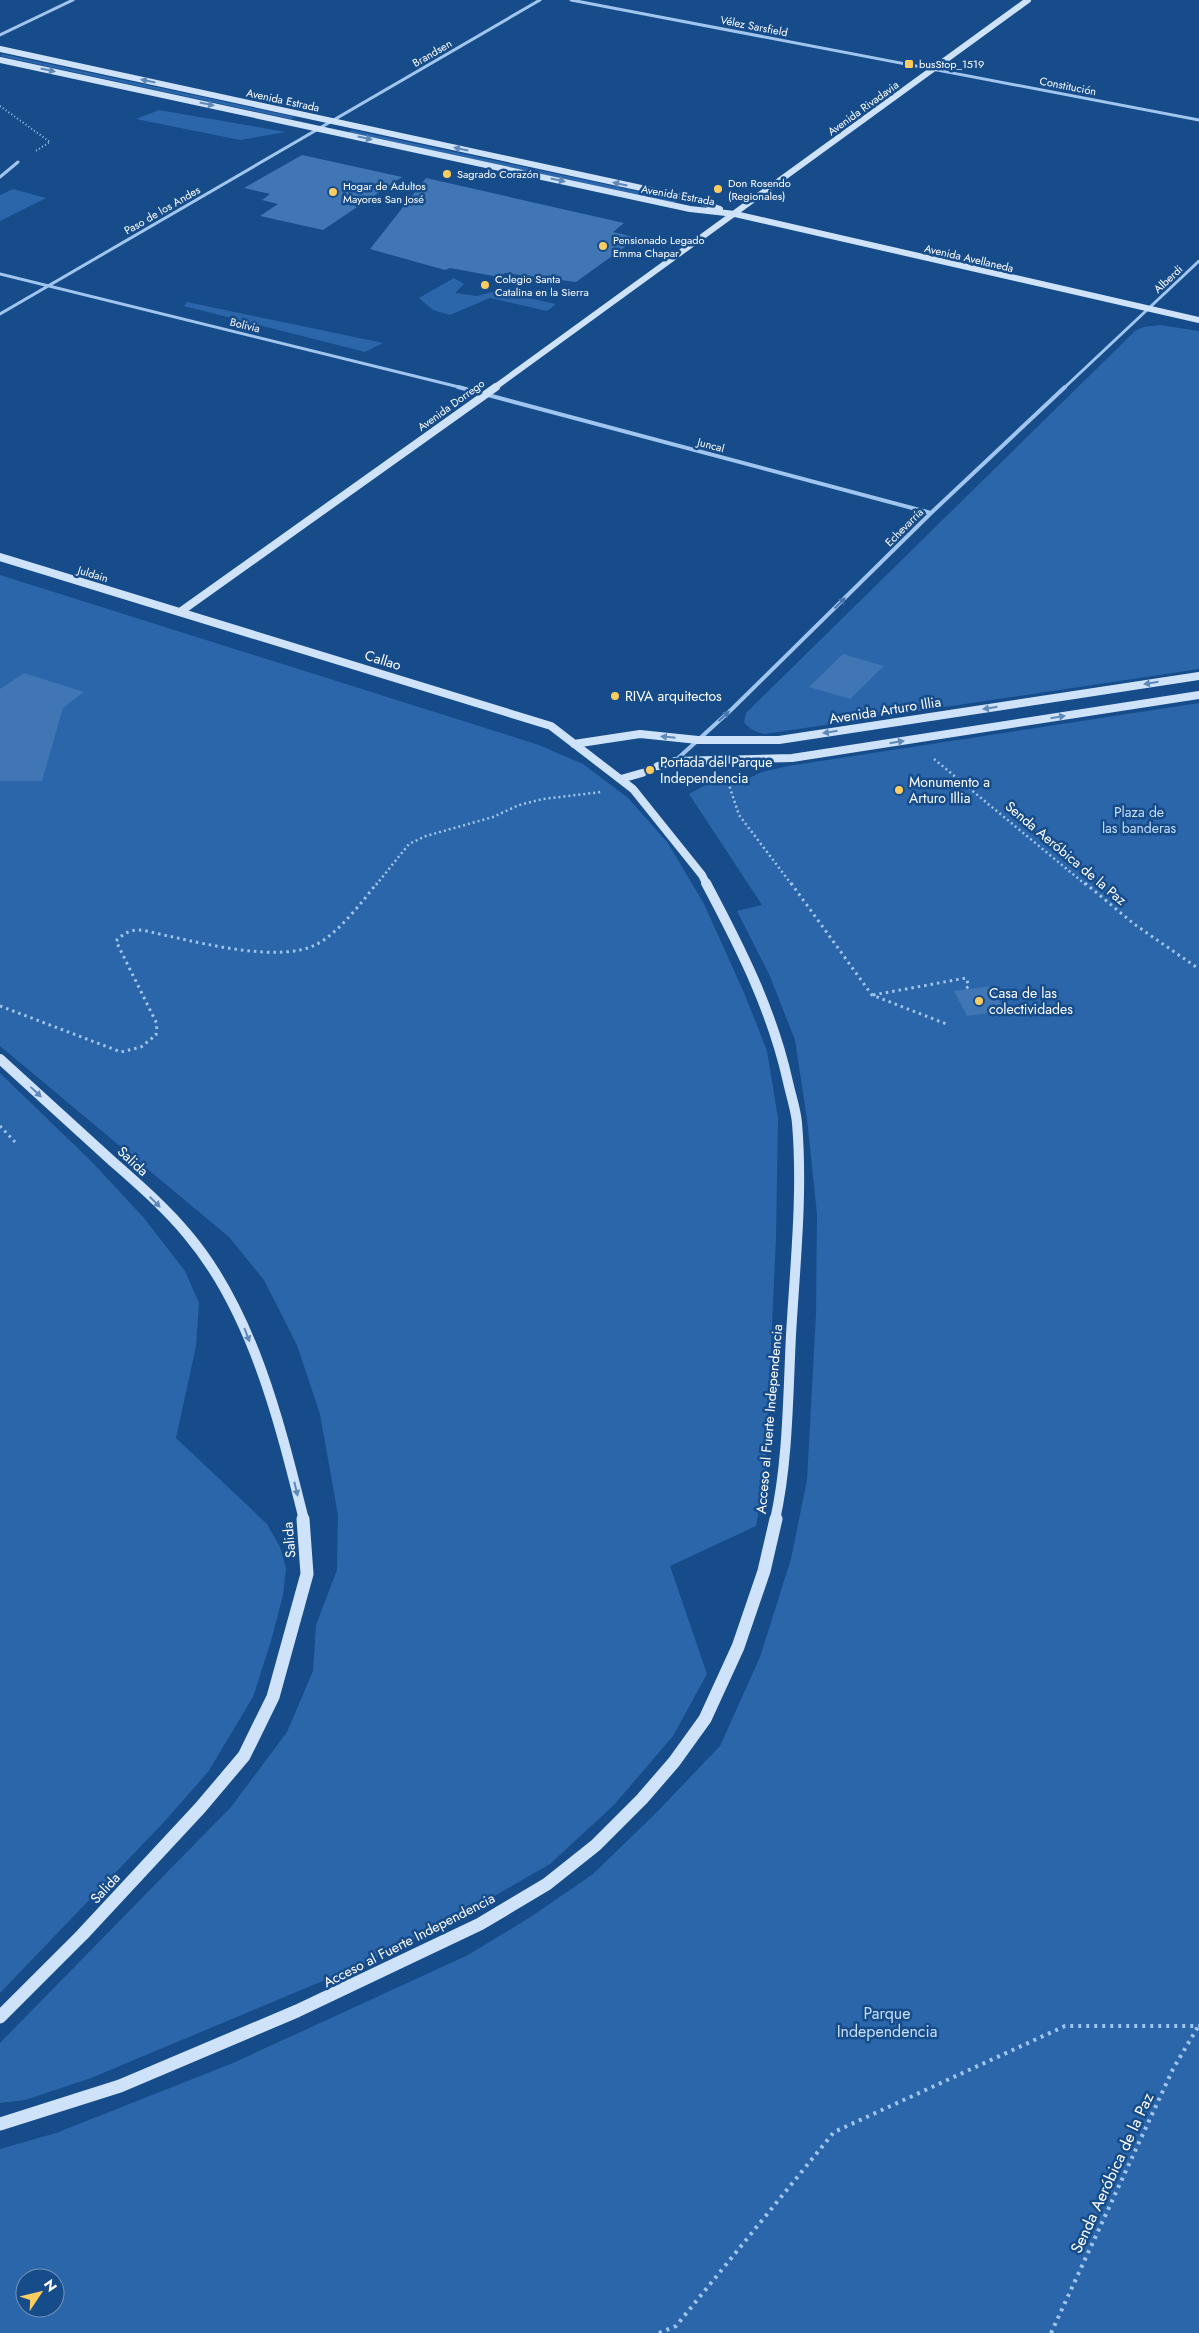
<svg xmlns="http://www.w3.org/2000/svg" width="1199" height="2333" viewBox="0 0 1199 2333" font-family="Jost,sans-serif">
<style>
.green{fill:#2a66a9;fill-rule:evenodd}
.building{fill:#3f76b3}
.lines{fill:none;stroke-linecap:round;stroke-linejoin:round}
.secondary-tunnel{stroke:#3a679c;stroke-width:8;stroke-dasharray:8 4;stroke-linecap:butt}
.path-far3{stroke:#a0c5ee;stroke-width:2;stroke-dasharray:1 2.5;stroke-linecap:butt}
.path-far2{stroke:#a0c5ee;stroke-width:2.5;stroke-dasharray:2 3;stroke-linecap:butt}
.path-far1{stroke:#a0c5ee;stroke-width:3;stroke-dasharray:2.5 4;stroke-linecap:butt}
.path{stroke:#a0c5ee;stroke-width:4;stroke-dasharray:3 5;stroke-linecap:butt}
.street-far1{stroke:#a0c5ee;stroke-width:3}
.street{stroke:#a0c5ee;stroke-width:4}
.secondary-far3{stroke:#cee2fa;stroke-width:6}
.secondary-far2{stroke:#cee2fa;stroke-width:8}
.secondary-far1{stroke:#cee2fa;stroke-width:10}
.secondary{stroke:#cee2fa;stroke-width:13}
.oneway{fill:#6088b7}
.oneway2{fill:#4776ae}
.poi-dot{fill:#ffcd5e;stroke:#174c8b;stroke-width:2}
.labels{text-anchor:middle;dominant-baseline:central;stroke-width:5;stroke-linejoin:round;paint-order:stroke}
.far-street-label{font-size:11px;fill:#fff;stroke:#174c8b}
.far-poi-label{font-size:11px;fill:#fff;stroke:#174c8b;text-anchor:start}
.street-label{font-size:14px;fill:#fff;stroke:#174c8b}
.poi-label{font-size:14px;fill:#fff;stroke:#174c8b;text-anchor:start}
.park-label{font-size:14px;fill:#c6dffa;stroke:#174c8b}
.near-park-label{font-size:16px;fill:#c6dffa;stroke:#174c8b}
.near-street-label{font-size:16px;fill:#fff;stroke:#174c8b}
</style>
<rect width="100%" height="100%" fill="#174c8b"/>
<path class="green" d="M 2,54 L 295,117 L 291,119 L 0,56 Z
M 159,110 L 286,132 L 240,140 L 136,119 Z
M 352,130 L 678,200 L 674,203 L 348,132 Z
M 13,189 L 46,198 L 0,221 L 0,195 Z
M 454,278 L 464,284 L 455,293 L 477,296 L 496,291 L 556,304 L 547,311 L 490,298 L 450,315 L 433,310 L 419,298 Z
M 187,302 L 383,343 L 365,352 L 184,306 Z
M 1160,325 L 1199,331 L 1199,669 L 765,734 C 756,732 750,730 744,722 L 746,713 L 1136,330 L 1144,327 Z
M 0,575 L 539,745 L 583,764 L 628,798 L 668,843 L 704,904 L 745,995 L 767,1051 L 778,1118 L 776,1237 L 765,1477 L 756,1526 L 670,1566 L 707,1674 L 673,1736 L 614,1805 L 550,1864 L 456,1918 L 368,1962 L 91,2078 L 25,2100 L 0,2103 L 0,2043 L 231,1807 L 287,1732 L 313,1671 L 316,1625 L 337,1570 L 338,1515 L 320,1414 L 297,1345 L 264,1280 L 229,1237 L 0,1046 Z
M 1199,703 L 1199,2333 L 0,2333 L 0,2149 L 56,2133 L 233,2063 L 468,1955 L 532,1916 L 593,1874 L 656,1813 L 720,1746 L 760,1657 L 791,1559 L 807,1480 L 816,1314 L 817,1214 L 807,1119 L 795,1040 L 769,974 L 737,911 L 762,905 L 689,794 L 709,783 L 747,779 L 762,772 L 788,766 ZM 25,2278 L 55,2278 L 55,2308 L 25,2308 Z
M 0,1073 L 93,1163 L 144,1218 L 185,1271 L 199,1303 L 196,1346 L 176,1438 L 267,1524 L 280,1547 L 286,1568 L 283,1595 L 271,1641 L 253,1697 L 208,1772 L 164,1822 L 0,1993 Z"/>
<path class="building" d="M 302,155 L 402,177 L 323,230 L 260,216 L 278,204 L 262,200 L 270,194 L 244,188 Z
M 426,178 L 624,223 L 613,232 L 637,238 L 576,282 L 505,273 L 499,277 L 450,268 L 445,270 L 370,249 Z
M 843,654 L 884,666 L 850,699 L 809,687 Z
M 24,673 L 84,692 L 63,708 L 42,781 L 0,781 L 0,689 Z
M 991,986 L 1005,1011 L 967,1016 L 954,991 Z"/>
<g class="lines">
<path class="secondary-tunnel" d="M 642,773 L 658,766"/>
<path class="path-far3" d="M 0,106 L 50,142 L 34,152"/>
<path class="path-far2" d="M 934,759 L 1086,885
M 728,782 L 739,815 L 792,885
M 376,885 L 409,844 L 426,836 L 493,817 L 519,805 L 543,799 L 601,792"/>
<path class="path-far1" d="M 791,883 L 872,995 L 949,1025
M 1085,883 L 1134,924 L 1199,969
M 873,995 L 966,978 L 969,986 L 964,990
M 0,1006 L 121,1052 L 141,1047 L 156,1035 L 157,1024 L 116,941 C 123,934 129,930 139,930 C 150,931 162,935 173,937 C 209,945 281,962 315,945 C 337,935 362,902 377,883
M 0,1126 L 15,1142"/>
<path class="path" d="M 659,2333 L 676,2326 L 834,2132 L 1065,2026 L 1199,2026
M 1051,2333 L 1173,2069 L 1199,2025"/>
<path class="street-far1" d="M 571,0 L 1199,120
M 0,35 L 73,0
M 0,177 L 18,162
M 0,274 L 463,388
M 0,314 L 540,0
M 1064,388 L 1199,261"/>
<path class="street" d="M 458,387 L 931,513
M 675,761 L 732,709 L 931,513 L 1065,387"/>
<path class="secondary-far3" d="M 0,49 L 692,199 L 720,209
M 0,60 L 690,209 L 735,214 L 1199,320
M 494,388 L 1028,0"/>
<path class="secondary-far2" d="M 0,557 L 551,726 L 633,789 L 702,875 L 707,885
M 180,612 L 496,387
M 574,744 L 640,734 L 698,740 L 779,740 L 1199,676
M 658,766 L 675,761 L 792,758 L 1199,695
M 621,779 L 642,773"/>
<path class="secondary-far1" d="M 706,883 C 741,949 772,1010 788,1082 C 791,1096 796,1110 797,1123 C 803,1193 795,1265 791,1335 C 788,1395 788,1462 775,1520
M 0,1059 C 37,1093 75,1127 112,1161 C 138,1184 166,1208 188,1235 C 253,1312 280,1424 304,1520"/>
<path class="secondary" d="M 0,2017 L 82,1935 L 200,1808 L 244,1756 L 273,1697 L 307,1574 L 303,1519
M 0,2124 L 120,2086 L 297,2011 L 480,1924 L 547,1884 L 596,1845 L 642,1799 L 674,1762 L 705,1719 L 738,1647 L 764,1571 L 776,1519"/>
</g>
<defs><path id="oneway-solid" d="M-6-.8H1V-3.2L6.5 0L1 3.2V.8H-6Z" transform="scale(1.25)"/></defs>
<g class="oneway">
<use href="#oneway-solid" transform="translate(48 70) rotate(12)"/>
<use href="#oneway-solid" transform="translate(148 81) rotate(-168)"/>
<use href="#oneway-solid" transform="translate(207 104) rotate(12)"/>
<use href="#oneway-solid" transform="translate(365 138) rotate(12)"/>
<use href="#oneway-solid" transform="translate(461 149) rotate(-168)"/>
<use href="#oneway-solid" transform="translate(558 180) rotate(12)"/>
<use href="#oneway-solid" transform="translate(620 184) rotate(-168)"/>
<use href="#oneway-solid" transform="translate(1151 683) rotate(171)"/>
<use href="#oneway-solid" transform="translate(990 708) rotate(171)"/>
<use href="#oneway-solid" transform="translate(1058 717) rotate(-9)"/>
<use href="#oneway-solid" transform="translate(830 732) rotate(171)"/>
<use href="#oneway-solid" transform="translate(668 737) rotate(-174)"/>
<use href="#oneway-solid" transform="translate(897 742) rotate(-9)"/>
<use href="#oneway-solid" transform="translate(36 1092) rotate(43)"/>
<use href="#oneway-solid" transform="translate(155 1202) rotate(45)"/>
<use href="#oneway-solid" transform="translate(247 1335) rotate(69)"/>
<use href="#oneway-solid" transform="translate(296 1489) rotate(77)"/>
</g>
<g class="oneway2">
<use href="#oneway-solid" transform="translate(840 603) rotate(-44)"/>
<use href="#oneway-solid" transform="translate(724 716) rotate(-43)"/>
</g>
<g class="poi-dot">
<rect x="904" y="59" width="10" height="10" rx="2.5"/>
<circle cx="447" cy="174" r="5"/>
<circle cx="718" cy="189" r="5"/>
<circle cx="333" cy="192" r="5"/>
<circle cx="603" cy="246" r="5"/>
<circle cx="485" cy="285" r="5"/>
<circle cx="615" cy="696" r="5"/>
<circle cx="650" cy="770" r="5"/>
<circle cx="899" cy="790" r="5"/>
<circle cx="979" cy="1001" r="5"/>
</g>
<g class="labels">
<g class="far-street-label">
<text transform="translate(754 26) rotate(11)">Vélez Sarsfield</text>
<text transform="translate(432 53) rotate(-30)">Brandsen</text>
<text transform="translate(1068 86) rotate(11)">Constitución</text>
<text transform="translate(283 100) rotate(12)">Avenida Estrada</text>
<text transform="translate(863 108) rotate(-36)">Avenida Rivadavia</text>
<text transform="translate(678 195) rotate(10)">Avenida Estrada</text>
<text transform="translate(162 210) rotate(-30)">Paso de los Andes</text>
<text transform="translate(969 258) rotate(13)">Avenida Avellaneda</text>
<text transform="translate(1168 279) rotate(-43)">Alberdi</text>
<text transform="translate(245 325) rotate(14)">Bolivia</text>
<text transform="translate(451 405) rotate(-36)">Avenida Dorrego</text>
<text transform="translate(711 445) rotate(15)">Juncal</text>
<text transform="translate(904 527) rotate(-45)">Echevarría</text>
<text transform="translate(93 574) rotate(17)">Juldain</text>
</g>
<g class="far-poi-label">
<text x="919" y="64">busStop_1519</text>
<text x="457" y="174">Sagrado Corazón</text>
<text x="728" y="183">Don Rosendo<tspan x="728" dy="13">(Regionales)</tspan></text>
<text x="343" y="186">Hogar de Adultos<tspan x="343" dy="13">Mayores San José</tspan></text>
<text x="613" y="240">Pensionado Legado<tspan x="613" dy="13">Emma Chapar</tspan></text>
<text x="495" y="279">Colegio Santa<tspan x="495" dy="13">Catalina en la Sierra</tspan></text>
</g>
<g class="street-label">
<text transform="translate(383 660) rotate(17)">Callao</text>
<text transform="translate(885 710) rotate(-9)">Avenida Arturo Illia</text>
<text transform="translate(1066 853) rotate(40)">Senda Aeróbica de la Paz</text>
<text transform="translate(133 1161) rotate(43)">Salida</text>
<text transform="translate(769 1419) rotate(-85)">Acceso al Fuerte Independencia</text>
<text transform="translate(289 1540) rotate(-95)">Salida</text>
<text transform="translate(105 1888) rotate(-47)">Salida</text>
<text transform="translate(409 1940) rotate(-27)">Acceso al Fuerte Independencia</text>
</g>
<g class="poi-label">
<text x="625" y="696">RIVA arquitectos</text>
<text x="660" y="762">Portada del Parque<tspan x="660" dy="16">Independencia</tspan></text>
<text x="909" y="782">Monumento a<tspan x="909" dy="16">Arturo Illia</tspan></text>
<text x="989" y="993">Casa de las<tspan x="989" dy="16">colectividades</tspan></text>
</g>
<g class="park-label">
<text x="1139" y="812">Plaza de<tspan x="1139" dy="16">las banderas</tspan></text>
</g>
<g class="near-park-label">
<text x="887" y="2013">Parque<tspan x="887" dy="18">Independencia</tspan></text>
</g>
<g class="near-street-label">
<text transform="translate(1112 2173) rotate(-65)">Senda Aeróbica de la Paz</text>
</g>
</g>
<g transform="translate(40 2293) rotate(55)"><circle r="24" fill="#174c8b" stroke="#7494b9"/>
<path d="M0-4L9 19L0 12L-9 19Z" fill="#ffcd5e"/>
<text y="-8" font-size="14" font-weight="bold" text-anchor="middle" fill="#ffffff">N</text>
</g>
</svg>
